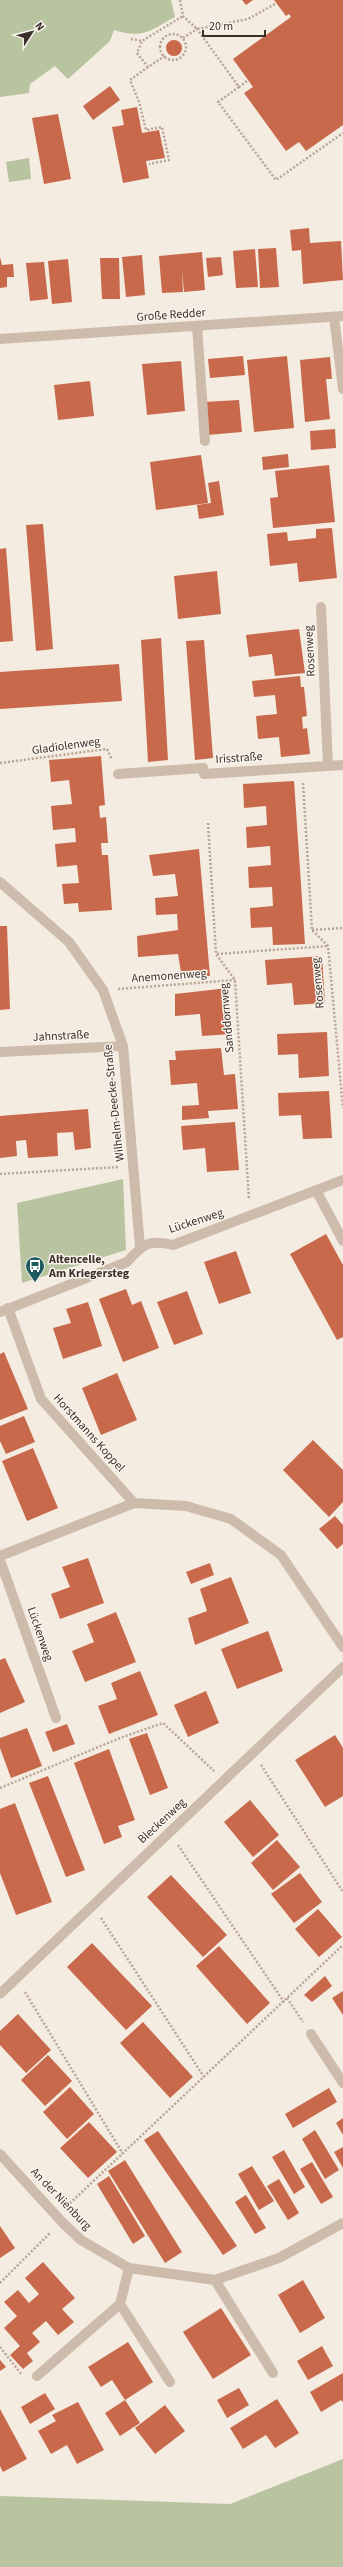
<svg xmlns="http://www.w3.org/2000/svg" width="343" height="2567" viewBox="0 0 343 2567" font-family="'Source Sans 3',sans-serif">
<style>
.green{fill:#b8c4a0}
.building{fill:#c8694b}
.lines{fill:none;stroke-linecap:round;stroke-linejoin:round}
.path{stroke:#b9a596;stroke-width:2.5;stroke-dasharray:2 2;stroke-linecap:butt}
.minor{stroke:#cdbbac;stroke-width:10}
.labels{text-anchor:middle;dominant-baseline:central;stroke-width:3;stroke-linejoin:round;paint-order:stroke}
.street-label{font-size:12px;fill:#3b302b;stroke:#fbf5ee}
.poi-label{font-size:12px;font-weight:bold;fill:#3b302b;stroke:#fbf5ee;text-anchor:start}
</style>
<rect width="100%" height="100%" fill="#f4ebe1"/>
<path class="green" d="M 0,0 L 171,0 L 175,17 C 149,31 144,39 114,30 L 110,41 L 68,79 L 55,66 L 30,84 L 29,93 L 0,97 Z
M 29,158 L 31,179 L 9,182 L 6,162 Z
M 123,1179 L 126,1250 L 22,1283 L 17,1203 Z
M 343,2459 L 343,2567 L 0,2567 L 0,2496 L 230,2504 Z"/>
<path class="building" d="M 242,0 L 253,0 L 246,5 Z
M 274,0 L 343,0 L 343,125 L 306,151 L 299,142 L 286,151 L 244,93 L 253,87 L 233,59 L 291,17 L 289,14 L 286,16 Z
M166 48a8 8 0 1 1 16 0a8 8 0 1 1-16 0Z
M 110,86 L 120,100 L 93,120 L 83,106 Z
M 137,107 L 142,133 L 159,130 L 165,158 L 146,161 L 149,178 L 123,183 L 112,127 L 124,125 L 121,110 Z
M 58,114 L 71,179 L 44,184 L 32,118 Z
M 309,228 L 310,243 L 341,241 L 343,280 L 303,284 L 301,250 L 292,251 L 290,230 Z
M 276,248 L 279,287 L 260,288 L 258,249 Z
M 255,249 L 258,287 L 236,288 L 233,251 Z
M 202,252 L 205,290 L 184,292 L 182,270 L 183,292 L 162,293 L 159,256 Z
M 142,255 L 145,295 L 126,297 L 122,257 Z
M 0,257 L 2,265 L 13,264 L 14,277 L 7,277 L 7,287 L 0,288 Z
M 221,257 L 223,275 L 208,277 L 206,258 Z
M 100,258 L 119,258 L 120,299 L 102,299 Z
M 68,259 L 72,302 L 52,304 L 48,261 Z
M 44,262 L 48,299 L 30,301 L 26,263 Z
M 243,356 L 245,375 L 210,378 L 208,359 Z
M 287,356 L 294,428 L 254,432 L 247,360 Z
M 330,357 L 332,379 L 326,379 L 330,419 L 305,422 L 300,360 Z
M 181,361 L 185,411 L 147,415 L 142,364 Z
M 90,381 L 94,416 L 58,420 L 54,385 Z
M 239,400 L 242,432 L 207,435 L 204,402 Z
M 335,429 L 336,448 L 311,450 L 310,431 Z
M 288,454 L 289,467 L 263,470 L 262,457 Z
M 201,455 L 208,503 L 156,510 L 150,462 Z
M 329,465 L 335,522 L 273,528 L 270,498 L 278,497 L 275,471 Z
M 219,481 L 224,515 L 199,519 L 197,505 L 211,503 L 208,483 Z
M 43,524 L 53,649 L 36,651 L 26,525 Z
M 332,528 L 337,578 L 299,582 L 297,563 L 270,566 L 267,534 L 287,532 L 288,541 L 316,538 L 316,529 Z
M 6,548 L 13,641 L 0,642 L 0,549 Z
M 217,571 L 221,614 L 178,619 L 174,576 Z
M 299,629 L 305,673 L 275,676 L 272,654 L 249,657 L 246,635 Z
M 161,638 L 168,760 L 148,762 L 141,640 Z
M 204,640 L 213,758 L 195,760 L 186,641 Z
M 119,664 L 122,701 L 0,709 L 0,672 Z
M 300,676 L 301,687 L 304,687 L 307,716 L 302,717 L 303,729 L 307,728 L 310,754 L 281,757 L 279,737 L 258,739 L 256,716 L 277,714 L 275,695 L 254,697 L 252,681 Z
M 101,756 L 105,805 L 99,806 L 100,818 L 106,817 L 108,843 L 101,843 L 102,855 L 108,855 L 112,910 L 79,912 L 78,903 L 64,904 L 62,884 L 79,883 L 77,865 L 57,867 L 55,844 L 76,842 L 75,828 L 53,830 L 51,806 L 72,804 L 69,780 L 51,782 L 49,760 Z
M 294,781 L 305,944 L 273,945 L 272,927 L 251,928 L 250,908 L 273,906 L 272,887 L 249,888 L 248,867 L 271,865 L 270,846 L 247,848 L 246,827 L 267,825 L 266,806 L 244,808 L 243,784 Z
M 199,849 L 210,976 L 182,978 L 178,954 L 138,957 L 137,936 L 178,930 L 177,914 L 156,915 L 155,898 L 178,896 L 175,874 L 153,876 L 149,855 Z
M 0,926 L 7,926 L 10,1009 L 0,1010 Z
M 322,956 L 325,1003 L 294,1005 L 292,983 L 267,985 L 265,960 Z
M 228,988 L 231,1034 L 202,1036 L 200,1014 L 175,1016 L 175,994 Z
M 327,1032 L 329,1076 L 299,1078 L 298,1054 L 278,1055 L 277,1034 Z
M 221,1048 L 224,1075 L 235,1074 L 238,1109 L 208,1111 L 209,1118 L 182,1120 L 182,1106 L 199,1105 L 197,1083 L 171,1085 L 169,1060 L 176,1060 L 175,1051 Z
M 329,1091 L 332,1138 L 303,1139 L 301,1115 L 279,1116 L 278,1093 Z
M 88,1109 L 91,1148 L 75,1150 L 73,1132 L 57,1133 L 58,1156 L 28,1158 L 26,1140 L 16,1141 L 17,1156 L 0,1158 L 0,1116 Z
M 235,1122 L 239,1170 L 207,1172 L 205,1148 L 183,1150 L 181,1126 Z
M 326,1234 L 343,1265 L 343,1337 L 337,1340 L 290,1254 Z
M 236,1251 L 251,1293 L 219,1304 L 204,1262 Z
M 126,1289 L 132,1305 L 141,1301 L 159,1348 L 123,1362 L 99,1299 Z
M 187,1291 L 203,1334 L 174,1345 L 157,1302 Z
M 88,1302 L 102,1346 L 63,1359 L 53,1328 L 71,1323 L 66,1309 Z
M 4,1352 L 28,1409 L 0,1420 L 0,1354 Z
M 117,1373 L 137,1420 L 101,1435 L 82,1388 Z
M 24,1416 L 35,1442 L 6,1454 L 0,1441 L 0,1426 Z
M 313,1440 L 343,1470 L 343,1502 L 329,1517 L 283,1470 Z
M 33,1448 L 58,1508 L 27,1521 L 2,1461 Z
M 335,1516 L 343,1525 L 343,1544 L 337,1549 L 319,1529 Z
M 88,1558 L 104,1603 L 60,1619 L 51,1594 L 70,1587 L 62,1567 Z
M 210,1563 L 214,1575 L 191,1584 L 186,1572 Z
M 231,1577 L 249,1623 L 195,1645 L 188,1618 L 207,1611 L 200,1589 Z
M 116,1612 L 136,1662 L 85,1682 L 72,1651 L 94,1642 L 87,1624 Z
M 268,1631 L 283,1671 L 237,1689 L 221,1649 Z
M 5,1658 L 25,1702 L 0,1713 L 0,1660 Z
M 140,1671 L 158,1715 L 109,1734 L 98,1706 L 117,1699 L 111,1683 Z
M 206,1691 L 219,1723 L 188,1737 L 174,1705 Z
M 67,1724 L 75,1744 L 53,1752 L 45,1732 Z
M 27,1728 L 42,1766 L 11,1778 L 0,1748 L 0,1738 Z
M 147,1733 L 168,1788 L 150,1795 L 129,1739 Z
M 335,1735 L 343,1748 L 343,1796 L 325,1807 L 295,1760 Z
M 109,1749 L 135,1820 L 118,1826 L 122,1837 L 104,1844 L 74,1763 Z
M 48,1776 L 85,1870 L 66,1877 L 29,1783 Z
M 250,1800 L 279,1835 L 253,1857 L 224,1822 Z
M 15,1803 L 52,1902 L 16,1915 L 0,1873 L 0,1809 Z
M 277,1840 L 300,1867 L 273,1890 L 251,1863 Z
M 300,1873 L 322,1902 L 294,1923 L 271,1894 Z
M 171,1875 L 227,1935 L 203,1957 L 147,1897 Z
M 318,1909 L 342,1937 L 319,1957 L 295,1929 Z
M 92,1943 L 152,2006 L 126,2030 L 67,1967 Z
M 219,1946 L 270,2003 L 247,2024 L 196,1966 Z
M 325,1976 L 332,1986 L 312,2002 L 304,1995 Z
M 343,1991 L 343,2015 L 332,1998 Z
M 18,2014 L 51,2050 L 26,2073 L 0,2045 L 0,2031 Z
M 143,2022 L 193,2077 L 170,2098 L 120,2043 Z
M 48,2055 L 72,2081 L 45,2106 L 21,2080 Z
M 70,2087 L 94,2114 L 67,2139 L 43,2112 Z
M 329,2088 L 337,2102 L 293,2128 L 285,2114 Z
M 343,2118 L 343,2135 L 336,2123 Z
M 89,2122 L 117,2152 L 88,2178 L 60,2148 Z
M 315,2130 L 339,2170 L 325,2179 L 302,2139 Z
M 158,2131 L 237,2246 L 223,2255 L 144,2140 Z
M 343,2147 L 343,2168 L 334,2152 Z
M 284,2150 L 305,2187 L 294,2194 L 272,2157 Z
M 125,2160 L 182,2252 L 165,2263 L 108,2171 Z
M 312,2162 L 333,2197 L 321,2204 L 300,2169 Z
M 252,2166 L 274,2201 L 259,2210 L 238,2174 Z
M 109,2176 L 145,2236 L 133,2244 L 97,2184 Z
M 279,2179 L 299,2213 L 288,2220 L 267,2186 Z
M 246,2195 L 266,2228 L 255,2234 L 235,2202 Z
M 0,2226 L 15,2248 L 0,2258 Z
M 43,2262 L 75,2298 L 62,2309 L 74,2322 L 58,2335 L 46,2321 L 32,2333 L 40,2342 L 27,2353 L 33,2361 L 23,2369 L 10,2355 L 20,2346 L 4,2328 L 17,2316 L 4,2302 L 18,2290 L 29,2303 L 39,2294 L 25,2278 Z
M 303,2280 L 325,2318 L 300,2333 L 278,2295 Z
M 221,2308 L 251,2355 L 213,2379 L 183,2332 Z
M 128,2342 L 153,2382 L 125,2400 L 140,2423 L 120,2436 L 105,2413 L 125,2400 L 112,2380 L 101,2387 L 88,2367 Z
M 322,2346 L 333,2366 L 308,2380 L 297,2361 Z
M 0,2360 L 6,2367 L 0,2371 Z
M 343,2373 L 343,2402 L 341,2400 L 321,2412 L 310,2392 Z
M 239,2388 L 249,2405 L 227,2418 L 217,2400 Z
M 45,2393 L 55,2409 L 30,2424 L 21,2407 Z
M 277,2399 L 299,2433 L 275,2448 L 266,2435 L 243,2449 L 230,2428 Z
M 78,2402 L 104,2450 L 77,2464 L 67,2445 L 51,2454 L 38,2431 L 56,2421 L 52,2415 Z
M 165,2405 L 185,2431 L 155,2454 L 135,2428 Z
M 0,2409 L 27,2459 L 3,2472 L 0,2466 Z"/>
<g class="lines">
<path class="path" d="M 180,0 L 183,16 L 197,29 L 248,19 L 275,4
M160 47a13 13 0 1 1 26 0a13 13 0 1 1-26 0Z
M 183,38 L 197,29 L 239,87 L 248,80
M 131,39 L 142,41
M 165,56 L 148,67 L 137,53 L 142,41 L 183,16
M 148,67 L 130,80 L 139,102 L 146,130 L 162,127 L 169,160 L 149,164
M 239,87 L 218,102 L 276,180 L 343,133
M 0,763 L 107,749 L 112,760
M 303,783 L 312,930 L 328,946 L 343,1108
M 208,823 L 216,954 L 235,980 L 249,1200
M 312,930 L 343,928
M 217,954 L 328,946
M 118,989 L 235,980
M 0,1174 L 119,1167
M 261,1765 L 343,1892
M 0,1788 L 120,1738 L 163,1723 L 214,1771
M 178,1845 L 284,2002
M 101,1918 L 204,2077
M 25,1992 L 123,2154
M 287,1998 L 303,2022
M 67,2206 L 343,1945
M 0,2283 L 51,2232
M 0,2347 L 22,2375"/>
<path class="minor" d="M 334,317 L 343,389
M 197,326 L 205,441
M 0,339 L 343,316
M 321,607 L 328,766
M 118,774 L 203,768 L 204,774 L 343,765
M 0,882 L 69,942 L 103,990 L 123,1046 L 140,1247
M 0,1052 L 123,1046
M 316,1190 L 343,1241
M 8,1308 L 41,1399 L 134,1503
M 0,1312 L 127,1262 C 143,1244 149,1239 173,1245 L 343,1180
M 0,1556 L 134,1503 L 186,1506 L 231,1519 L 281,1555 L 343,1647
M 0,1560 L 56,1718
M 0,1994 L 343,1667
M 311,2034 L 343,2083
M 0,2154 L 62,2222 L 81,2240 L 129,2268 L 215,2280 L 279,2258 L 343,2223
M 129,2268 L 120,2304 L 170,2382
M 215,2280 L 273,2373
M 37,2376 L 120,2304"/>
</g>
<defs>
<symbol id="bus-pin" viewBox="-11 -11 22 30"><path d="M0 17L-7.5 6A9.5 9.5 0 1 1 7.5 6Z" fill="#1f5a5e" stroke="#fbf5ee"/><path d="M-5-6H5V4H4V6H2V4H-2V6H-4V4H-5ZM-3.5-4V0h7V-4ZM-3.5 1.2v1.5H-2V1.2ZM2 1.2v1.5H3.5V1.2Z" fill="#fff"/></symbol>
</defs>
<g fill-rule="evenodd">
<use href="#bus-pin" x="24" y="1255" width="22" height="30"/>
</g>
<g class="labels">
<g class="street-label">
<text transform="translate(171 315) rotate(-4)">Große Redder</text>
<text transform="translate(310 651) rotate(-93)">Rosenweg</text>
<text transform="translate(66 746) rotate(-8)">Gladiolenweg</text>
<text transform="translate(239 758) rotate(-4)">Irisstraße</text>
<text transform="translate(169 976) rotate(-4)">Anemonenweg</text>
<text transform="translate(318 983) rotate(-95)">Rosenweg</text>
<text transform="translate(227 1018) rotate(-95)">Sanddornweg</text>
<text transform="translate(61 1036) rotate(-3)">Jahnstraße</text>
<text transform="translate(114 1103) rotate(-96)">Wilhelm-Deecke-Straße</text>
<text transform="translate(196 1221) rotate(-18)">Lückenweg</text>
<text transform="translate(89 1433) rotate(48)">Horstmanns Koppel</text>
<text transform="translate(40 1634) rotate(71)">Lückenweg</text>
<text transform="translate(162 1821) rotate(-43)">Bleckenweg</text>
<text transform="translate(61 2199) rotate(46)">An der Nienburg</text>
</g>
<g class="poi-label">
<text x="49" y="1259">Altencelle,<tspan x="49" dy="14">Am Kriegersteg</tspan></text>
</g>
</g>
<g transform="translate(32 32) rotate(54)" stroke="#fbf5ee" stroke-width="3" paint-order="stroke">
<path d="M0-3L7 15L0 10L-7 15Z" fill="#3b302b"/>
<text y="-6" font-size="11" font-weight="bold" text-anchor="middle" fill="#3b302b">N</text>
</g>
<path d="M203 30v6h62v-6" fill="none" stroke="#3b302b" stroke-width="2"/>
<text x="209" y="30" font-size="12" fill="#3b302b" stroke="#fbf5ee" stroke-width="3" paint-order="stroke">20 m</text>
</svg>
